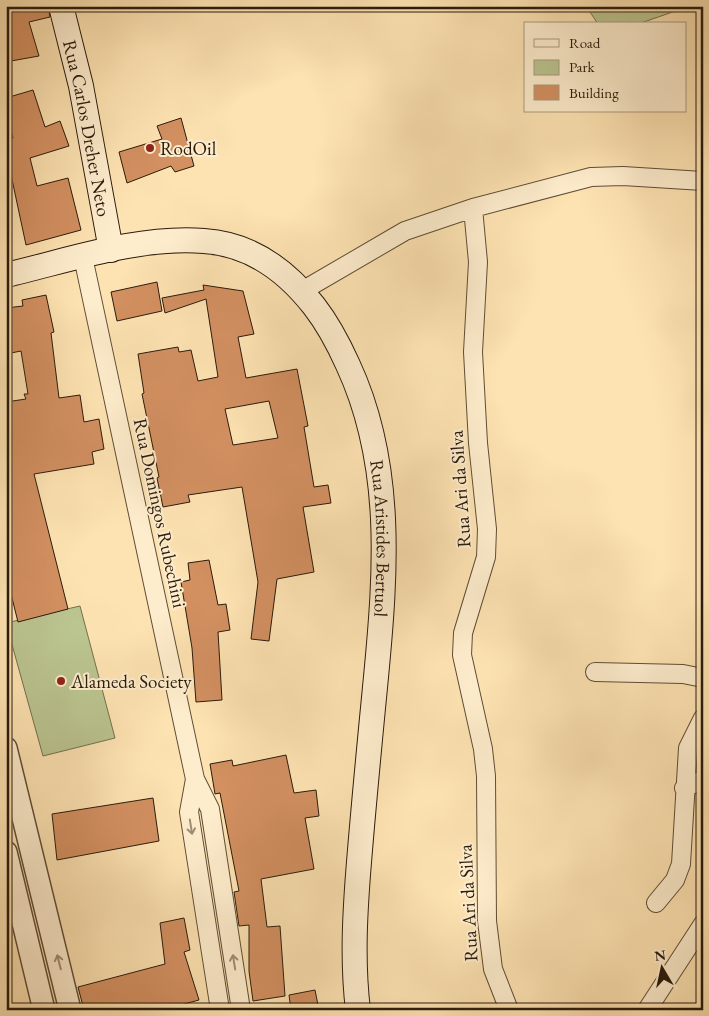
<svg xmlns="http://www.w3.org/2000/svg" width="709" height="1016" viewBox="0 0 709 1016" font-family="'EB Garamond',serif">
<style>
.green{fill:#bbc590;stroke:#72704e}
.building{fill:#d39061;stroke:#2a1b0d;fill-rule:evenodd}
.lines{fill:none;stroke-linecap:round;stroke-linejoin:round}
.minor-casing{stroke:#5f4d36;stroke-width:20}
.tertiary-casing{stroke:#5f4d36;stroke-width:24}
.secondary-casing{stroke:#2a1b0d;stroke-width:26}
.minor{stroke:#feedcd;stroke-width:18}
.tertiary{stroke:#feedcd;stroke-width:21}
.secondary{stroke:#feedcd;stroke-width:24}
.oneway{stroke:#9f8e77}
.poi-dot{fill:#8f2418;stroke:#feedcd;stroke-width:2}
.labels{text-anchor:middle;dominant-baseline:central;stroke-width:4;stroke-linejoin:round;paint-order:stroke}
.street-label{font-size:19px;fill:#2a1b0d;stroke:#feedcd}
.poi-label{font-size:19px;fill:#2a1b0d;stroke:#feedcd;text-anchor:start}
</style>
<rect width="100%" height="100%" fill="#fee3b2"/>
<filter id="stains"><feTurbulence type="fractalNoise" baseFrequency=".004" numOctaves="4"/><feColorMatrix values="0 0 0 0 .2 0 0 0 0 .09 0 0 0 0 .02 0 0 0 .5 -.17"/></filter>
<radialGradient id="worn" r=".72"><stop offset=".6" stop-color="#630" stop-opacity="0"/><stop offset="1" stop-color="#630" stop-opacity=".3"/></radialGradient>
<path class="green" d="M 586,6 L 690,6 L 638,24 L 598,24 Z
M 80,606 L 115,738 L 43,756 L 6,623 Z"/>
<path class="building" d="M 6,6 L 48,6 L 50,17 L 29,22 L 39,56 L 11,61 L 6,45 Z
M 33,90 L 45,127 L 60,121 L 69,146 L 30,158 L 37,186 L 68,178 L 81,230 L 26,245 L 10,170 L 8,170 L 6,162 L 6,140 L 13,138 L 6,114 L 6,98 Z
M 181,118 L 194,166 L 175,172 L 171,166 L 127,183 L 119,152 L 162,139 L 157,126 Z
M 157,282 L 162,311 L 117,321 L 111,292 Z
M 203,285 L 243,291 L 254,334 L 238,337 L 246,378 L 297,369 L 308,426 L 304,427 L 314,487 L 328,485 L 331,503 L 303,507 L 314,572 L 277,579 L 269,641 L 251,639 L 258,582 L 242,487 L 188,495 L 190,502 L 163,507 L 157,478 L 159,477 L 142,394 L 144,393 L 138,354 L 178,347 L 179,352 L 191,350 L 198,381 L 218,377 L 206,299 L 165,313 L 162,298 L 204,290 ZM 269,401 L 278,438 L 233,445 L 225,409 Z
M 46,295 L 54,332 L 51,333 L 59,398 L 80,395 L 84,422 L 99,419 L 104,449 L 92,452 L 94,464 L 34,474 L 68,609 L 18,622 L 6,574 L 6,402 L 26,399 L 24,394 L 28,394 L 21,351 L 6,354 L 6,308 L 23,306 L 22,300 Z
M 209,560 L 218,605 L 226,604 L 230,630 L 218,632 L 222,700 L 196,702 L 192,648 L 181,582 L 190,580 L 188,563 Z
M 286,755 L 294,793 L 316,790 L 319,816 L 305,818 L 314,869 L 261,879 L 267,927 L 280,926 L 285,996 L 253,1001 L 249,971 L 249,925 L 239,926 L 234,892 L 239,891 L 220,793 L 215,794 L 210,764 L 232,760 L 233,766 Z
M 153,798 L 159,841 L 57,860 L 52,814 Z
M 184,918 L 190,950 L 184,952 L 199,1000 L 162,1010 L 84,1010 L 78,987 L 165,964 L 160,923 Z
M 315,990 L 319,1010 L 291,1010 L 289,995 Z"/>
<g class="lines">
<defs>
<path id="minor" d="M 473,208 L 591,177 L 623,176 L 703,181
M 83,257 L 195,779 L 210,809 L 241,1010
M 302,291 L 405,231 L 473,208 L 478,262 L 473,352 L 478,443 L 487,529 L 486,557 L 463,633 L 462,655 L 483,749 L 486,776 L 487,921 L 493,969 L 509,1010
M 595,672 L 683,674 L 703,678
M 195,779 L 189,812 L 220,1010
M 684,788 L 703,780
M 656,903 L 675,880 L 681,864 L 688,748 L 703,718
M 647,1010 L 703,924"/>
<path id="tertiary" d="M 6,748 L 70,1010
M 6,852 L 44,1010"/>
<g id="secondary">
<path id="s1" d="M 61,6 L 81,86 L 111,250"/>
<path id="s2" d="M 6,275 C 70,260 138,236 204,241 C 250,244 286,270 314,306 C 328,324 339,345 348,365 C 394,464 386,572 376,677 C 370,739 364,800 359,862 C 355,911 352,961 358,1010"/>
</g>
</defs>
<use href="#minor" class="minor-casing"/>
<use href="#tertiary" class="tertiary-casing"/>
<use href="#secondary" class="secondary-casing"/>
<use href="#minor" class="minor"/>
<use href="#tertiary" class="tertiary"/>
<use href="#secondary" class="secondary"/>
</g>
<defs><path id="oneway-shaft" d="M-6 0H5M1.5-3L5.5 0L1.5 3" fill="none" stroke-width="1.6" stroke-linecap="round" stroke-linejoin="round" transform="scale(1.25)"/></defs>
<g class="oneway">
<use href="#oneway-shaft" transform="translate(191 827) rotate(81)"/>
<use href="#oneway-shaft" transform="translate(59 962) rotate(-104)"/>
<use href="#oneway-shaft" transform="translate(234 962) rotate(-99)"/>
</g>
<g class="poi-dot">
<circle cx="150" cy="148" r="5"/>
<circle cx="61" cy="681" r="5"/>
</g>
<g class="labels">
<g class="street-label">
<text stroke="none"><textPath href="#s1" startOffset="125">Rua Carlos Dreher Neto</textPath></text>
<text transform="translate(460 489) rotate(-94)">Rua Ari da Silva</text>
<text transform="translate(160 513) rotate(78)">Rua Domingos Rubechini</text>
<text stroke="none"><textPath href="#s2" startOffset="580">Rua Aristides Bertuol</textPath></text>
<text transform="translate(468 903) rotate(-93)">Rua Ari da Silva</text>
</g>
<g class="poi-label">
<text x="160" y="148">RodOil</text>
<text x="71" y="681">Alameda Society</text>
</g>
</g>
<rect width="709" height="1016" fill="none" stroke="#fee3b2" stroke-width="25"/>
<rect x="8" y="8" width="694" height="1001" fill="none" stroke="#2a1b0d" stroke-width="2.5"/>
<rect x="12" y="12" width="684" height="991" fill="none" stroke="#2a1b0d"/>
<rect x="524" y="22" width="162" height="90" fill="#feedcd" stroke="#a99980"/>
<rect x="534" y="39" width="25" height="8" fill="#feedcd" stroke="#a99980"/>
<text x="569" y="48" font-size="15" fill="#2a1b0d">Road</text>
<rect x="534" y="60" width="25" height="15" fill="#bbc590" stroke="#a99980"/>
<text x="569" y="72" font-size="15" fill="#2a1b0d">Park</text>
<rect x="534" y="85" width="25" height="15" fill="#d39061" stroke="#a99980"/>
<text x="569" y="98" font-size="15" fill="#2a1b0d">Building</text>
<g transform="translate(662 968) rotate(351)" stroke="#feedcd" stroke-width="4" paint-order="stroke">
<path d="M0-4L9 19L0 12L-9 19Z" fill="#2a1b0d"/>
<text y="-8" font-size="14" font-weight="bold" text-anchor="middle" fill="#2a1b0d">N</text>
</g>
<rect width="100%" height="100%" filter="url(#stains)"/>
<rect width="100%" height="100%" fill="url(#worn)"/>
</svg>
